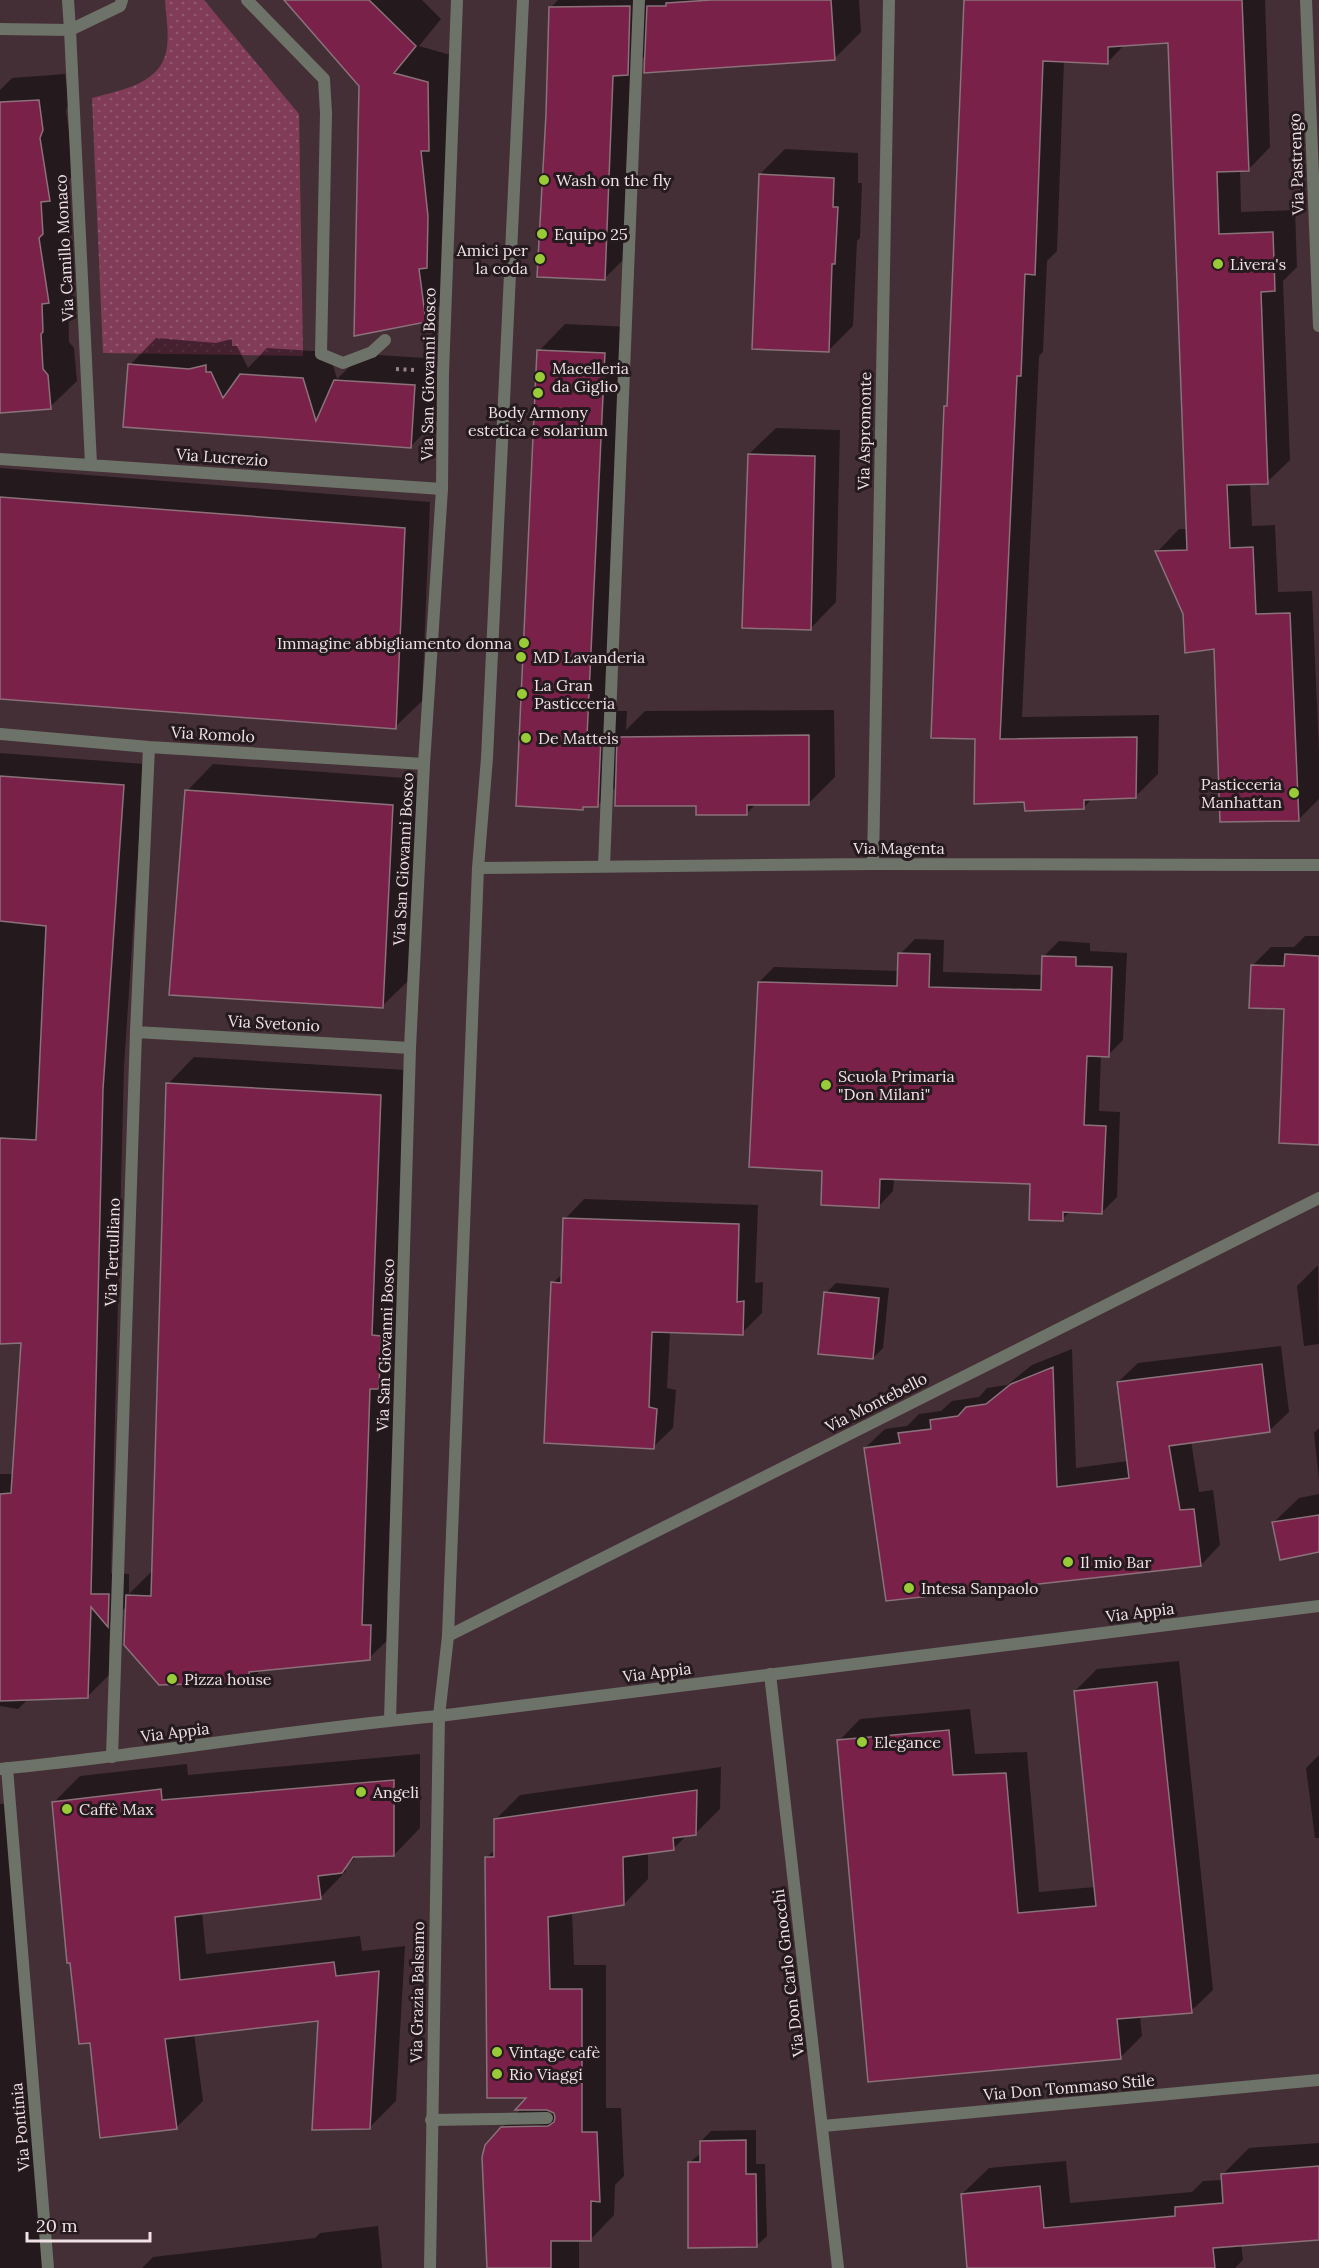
<svg xmlns="http://www.w3.org/2000/svg" width="1319" height="2268" viewBox="0 0 1319 2268" font-family="Lora,serif">
<style>
.grass{fill:url(#grass-dots)}
.shadow{fill:#0007}
.building{fill:#792149;stroke:#8b717a;stroke-width:1.5}
.lines{fill:none;stroke-linecap:round;stroke-linejoin:round}
.path{stroke:#958389;stroke-width:4;stroke-dasharray:3 4.5;stroke-linecap:butt}
.service{stroke:#6e7369;stroke-width:12}
.minor{stroke:#6e7369;stroke-width:12}
.tertiary{stroke:#6e7369;stroke-width:12}
.poi-dot{fill:#98cb37;stroke:#251a1e;stroke-width:2}
.labels{text-anchor:middle;dominant-baseline:central;stroke-width:6;stroke-linejoin:round;paint-order:stroke}
.street-label{font-size:16px;fill:#f0e1e6;stroke:#251a1e}
.poi-label{font-size:16px;fill:#f0e1e6;stroke:#251a1e;text-anchor:start}
</style>
<defs>
<pattern id="grass-dots" width="8" height="8" patternUnits="userSpaceOnUse" patternTransform="scale(1.5)"><rect width="8" height="8" fill="#813d58"/><path d="M2 2h.1M6 6h.1" fill="none" stroke="#935970" stroke-width="1.8" stroke-linecap="round"/></pattern>
</defs>
<rect width="100%" height="100%" fill="#452f36"/>
<path class="grass" d="M 165,0 L 204,0 L 299,114 L 303,356 L 103,353 L 92,98 C 121,90 163,84 167,47 C 169,32 166,15 165,0 Z"/>
<path class="shadow" d="M 286,0 L 422,0 L 441,19 L 419,46 L 454,56 L 451,294 L 425,321 L 360,85 Z
M 558,0 L 706,0 L 672,3 L 744,0 L 859,0 L 861,32 L 835,58 L 647,54 L 638,62 L 631,252 L 604,279 L 547,114 L 550,8 Z
M 965,0 L 1265,0 L 1270,147 L 1248,170 L 1240,170 L 1241,212 L 1295,210 L 1297,267 L 1283,281 L 1290,460 L 1267,482 L 1250,483 L 1252,526 L 1275,525 L 1278,592 L 1312,591 L 1319,751 L 1319,799 L 1299,819 L 1216,648 L 1185,614 L 1157,552 L 1179,529 L 1188,529 L 1169,42 L 1125,44 L 1107,63 L 1064,60 L 1057,251 L 1047,261 L 1043,352 L 1039,356 L 1022,717 L 1159,715 L 1158,774 L 1136,796 L 1093,798 L 1084,807 L 1026,800 L 977,738 L 946,407 L 949,403 Z
M 65,74 L 69,102 L 66,111 L 75,173 L 67,182 L 69,206 L 65,211 L 75,276 L 68,283 L 69,342 L 74,348 L 77,381 L 50,407 L 0,412 L 0,90 L 12,78 Z
M 785,149 L 858,153 L 858,183 L 862,183 L 860,238 L 857,241 L 853,326 L 828,351 L 760,174 Z
M 565,324 L 631,327 L 613,711 L 627,711 L 626,730 L 645,711 L 834,710 L 835,777 L 809,803 L 756,804 L 747,813 L 617,786 L 598,805 L 586,805 L 583,808 L 539,351 Z
M 156,338 L 216,343 L 232,339 L 232,346 L 237,346 L 248,368 L 267,348 L 329,352 L 337,379 L 362,354 L 441,359 L 437,420 L 410,447 L 125,425 L 130,365 Z
M 776,428 L 840,430 L 836,602 L 810,629 L 749,454 Z
M 0,468 L 430,502 L 422,701 L 395,727 L 0,697 Z
M 0,753 L 144,764 L 124,1067 L 111,1573 L 129,1574 L 129,1594 L 154,1569 L 168,1084 L 194,1057 L 406,1070 L 387,1599 L 397,1599 L 396,1632 L 369,1658 L 262,1669 L 250,1681 L 127,1606 L 110,1623 L 109,1675 L 88,1696 L 29,1698 L 18,1709 L 0,1706 L 0,1474 L 14,1474 L 23,1341 L 0,1343 Z
M 213,764 L 419,779 L 409,980 L 382,1006 L 187,791 Z
M 1305,936 L 1319,936 L 1319,1143 L 1285,1008 L 1252,966 L 1271,947 L 1294,947 Z
M 915,939 L 944,940 L 943,972 L 1043,975 L 1044,956 L 1059,941 L 1090,943 L 1090,951 L 1127,953 L 1123,1040 L 1108,1055 L 1101,1055 L 1099,1111 L 1120,1112 L 1117,1197 L 1102,1212 L 1071,1211 L 1062,1219 L 1032,1183 L 894,1178 L 893,1191 L 878,1207 L 823,1170 L 759,982 L 774,967 L 899,971 L 900,954 Z
M 584,1199 L 758,1205 L 755,1283 L 763,1282 L 762,1313 L 742,1333 L 670,1331 L 667,1388 L 676,1390 L 673,1428 L 653,1447 L 553,1283 L 563,1273 L 565,1219 Z
M 1318,1265 L 1319,1344 L 1304,1346 L 1297,1286 Z
M 836,1283 L 889,1288 L 883,1348 L 873,1358 L 826,1293 Z
M 1281,1346 L 1289,1412 L 1269,1431 L 1191,1441 L 1199,1492 L 1213,1490 L 1220,1545 L 1201,1565 L 865,1448 L 885,1429 L 907,1426 L 919,1414 L 941,1411 L 952,1401 L 979,1397 L 987,1388 L 1007,1385 L 1032,1365 L 1072,1349 L 1076,1468 L 1128,1461 L 1118,1382 L 1138,1363 Z
M 1319,1428 L 1319,1480 L 1314,1433 Z
M 1319,1494 L 1319,1552 L 1273,1523 L 1299,1498 Z
M 1179,1661 L 1213,1990 L 1191,2011 L 1140,2016 L 1142,2036 L 1120,2058 L 839,1741 L 860,1719 L 970,1709 L 975,1754 L 1027,1752 L 1039,1892 L 1095,1887 L 1075,1691 L 1097,1669 Z
M 420,1754 L 420,1828 L 394,1855 L 357,1856 L 346,1867 L 346,1871 L 320,1898 L 202,1912 L 206,1954 L 360,1936 L 362,1951 L 405,1946 L 396,2101 L 369,2128 L 319,2019 L 194,2034 L 203,2101 L 176,2128 L 91,2041 L 54,1802 L 80,1776 L 187,1764 L 188,1775 Z
M 1319,1755 L 1319,1838 L 1315,1838 L 1306,1768 Z
M 721,1767 L 720,1809 L 696,1833 L 688,1834 L 673,1849 L 648,1853 L 648,1879 L 624,1904 L 572,1912 L 574,1965 L 606,1965 L 606,2108 L 621,2108 L 624,2176 L 615,2185 L 614,2215 L 590,2240 L 579,2240 L 579,2268 L 489,2268 L 502,2128 L 521,2109 L 529,2096 L 486,1858 L 496,1849 L 495,1820 L 520,1795 Z
M 11,1803 L 52,2268 L 0,2268 L 0,1804 Z
M 756,2130 L 756,2164 L 765,2164 L 767,2236 L 756,2246 L 689,2163 L 701,2153 L 701,2141 L 711,2131 Z
M 1319,2143 L 1319,2239 L 1241,2244 L 1243,2260 L 1235,2268 L 969,2268 L 962,2194 L 989,2168 L 1066,2161 L 1070,2203 L 1192,2192 L 1203,2181 L 1223,2180 L 1222,2175 L 1249,2148 Z
M 378,2226 L 382,2268 L 142,2268 L 153,2257 L 315,2238 L 320,2233 Z"/>
<path class="building" d="M 284,0 L 369,0 L 416,46 L 394,73 L 428,82 L 429,151 L 421,151 L 428,216 L 427,268 L 419,269 L 426,322 L 354,336 L 359,86 Z
M 711,0 L 831,0 L 835,60 L 644,73 L 647,6 L 666,6 L 666,3 Z
M 964,0 L 1242,0 L 1249,171 L 1217,172 L 1219,234 L 1273,232 L 1275,291 L 1261,292 L 1268,484 L 1227,485 L 1230,548 L 1253,547 L 1256,614 L 1290,613 L 1299,821 L 1220,822 L 1214,649 L 1185,653 L 1183,614 L 1155,551 L 1187,550 L 1168,43 L 1108,47 L 1108,64 L 1043,61 L 1035,275 L 1025,274 L 1021,376 L 1017,376 L 1000,739 L 1137,737 L 1136,798 L 1084,800 L 1084,809 L 1025,811 L 1024,802 L 974,804 L 975,739 L 931,738 L 944,406 L 947,406 Z
M 630,6 L 628,75 L 613,76 L 605,280 L 537,277 L 546,114 L 549,7 Z
M 39,100 L 43,130 L 40,138 L 50,201 L 41,202 L 43,234 L 39,238 L 49,303 L 42,304 L 43,332 L 41,334 L 43,369 L 48,375 L 51,409 L 0,413 L 0,102 Z
M 759,174 L 834,178 L 833,207 L 838,207 L 835,264 L 832,264 L 829,352 L 752,349 Z
M 537,350 L 605,353 L 587,737 L 601,737 L 598,807 L 583,807 L 583,810 L 516,806 Z
M 128,364 L 189,369 L 206,365 L 206,372 L 211,372 L 223,398 L 240,374 L 303,378 L 316,421 L 334,380 L 415,385 L 411,448 L 123,427 Z
M 748,454 L 815,456 L 811,630 L 742,628 Z
M 0,497 L 405,528 L 396,729 L 0,699 Z
M 809,735 L 809,805 L 747,805 L 747,815 L 696,815 L 696,806 L 615,806 L 617,737 Z
M 0,776 L 124,785 L 103,1089 L 91,1594 L 109,1594 L 108,1627 L 91,1607 L 88,1698 L 0,1701 L 0,1494 L 11,1493 L 21,1343 L 0,1344 L 0,1138 L 36,1140 L 46,926 L 0,921 Z
M 185,790 L 393,805 L 383,1008 L 169,995 Z
M 898,953 L 930,954 L 929,987 L 1041,990 L 1042,956 L 1076,957 L 1076,966 L 1112,967 L 1109,1057 L 1087,1056 L 1084,1125 L 1106,1126 L 1102,1214 L 1063,1212 L 1063,1221 L 1029,1220 L 1030,1184 L 880,1179 L 879,1208 L 821,1205 L 822,1171 L 749,1167 L 758,982 L 897,986 Z
M 1285,954 L 1319,956 L 1319,1145 L 1279,1143 L 1284,1009 L 1249,1008 L 1251,965 L 1284,966 Z
M 166,1083 L 381,1095 L 372,1335 L 381,1336 L 379,1389 L 370,1389 L 362,1625 L 371,1625 L 370,1660 L 249,1672 L 250,1682 L 159,1685 L 124,1645 L 126,1595 L 151,1596 Z
M 563,1218 L 739,1224 L 737,1302 L 744,1301 L 743,1335 L 652,1332 L 649,1407 L 657,1409 L 654,1449 L 544,1443 L 551,1282 L 561,1283 Z
M 824,1292 L 879,1298 L 873,1359 L 818,1354 Z
M 1262,1364 L 1270,1432 L 1169,1446 L 1180,1510 L 1194,1509 L 1201,1566 L 886,1601 L 864,1448 L 900,1443 L 898,1433 L 931,1429 L 930,1420 L 958,1416 L 966,1407 L 986,1404 L 1011,1384 L 1053,1367 L 1057,1487 L 1129,1478 L 1117,1382 Z
M 1319,1515 L 1319,1552 L 1280,1560 L 1272,1522 Z
M 1157,1682 L 1192,2013 L 1117,2019 L 1121,2059 L 868,2082 L 837,1740 L 949,1730 L 953,1775 L 1006,1773 L 1018,1913 L 1096,1906 L 1074,1691 Z
M 394,1780 L 394,1856 L 353,1857 L 342,1873 L 318,1876 L 321,1899 L 175,1917 L 180,1980 L 334,1962 L 336,1976 L 379,1971 L 370,2129 L 312,2130 L 318,2021 L 165,2039 L 177,2129 L 100,2138 L 90,2043 L 79,2044 L 70,1963 L 67,1963 L 52,1802 L 161,1789 L 162,1800 Z
M 697,1790 L 696,1835 L 673,1838 L 674,1850 L 623,1857 L 624,1905 L 548,1917 L 550,1989 L 582,1989 L 582,2132 L 597,2132 L 600,2202 L 591,2201 L 591,2241 L 551,2241 L 551,2268 L 487,2268 L 482,2157 L 485,2145 L 501,2127 L 548,2126 L 554,2122 L 555,2118 L 554,2113 L 547,2110 L 515,2110 L 526,2098 L 487,2098 L 485,1857 L 494,1857 L 494,1819 Z
M 746,2140 L 746,2174 L 756,2174 L 757,2247 L 688,2248 L 688,2162 L 700,2162 L 700,2141 Z
M 1319,2166 L 1319,2240 L 1213,2248 L 1215,2268 L 967,2268 L 961,2194 L 1040,2186 L 1044,2228 L 1175,2216 L 1175,2207 L 1223,2203 L 1221,2174 Z"/>
<g class="lines">
<path class="path" d="M 396,369 L 415,370"/>
<path class="service" d="M 68,0 L 70,30 L 120,6 L 122,0
M 247,0 L 324,79 L 326,113 L 321,354 L 343,363 L 372,352 L 385,340
M 604,866 L 639,0
M 431,2120 L 547,2118"/>
<path class="minor" d="M 1306,0 L 1319,326
M 0,29 L 70,30 L 91,464
M 0,459 L 442,489
M 0,734 L 149,747 L 424,764
M 873,864 L 889,0
M 478,868 L 873,864 L 1319,865
M 136,1032 L 410,1048
M 448,1636 L 1319,1198
M 770,1674 L 838,2268
M 112,1757 L 136,1032 L 149,747
M 7,1768 L 48,2268
M 823,2126 L 1319,2080
M 430,2268 L 439,1716"/>
<path class="tertiary" d="M 439,1716 L 448,1636 L 478,868 L 487,758 L 523,0
M 390,1720 L 410,1048 L 424,764 L 442,489 L 443,373 L 457,0
M 0,1769 C 147,1755 292,1729 439,1716 L 1319,1606"/>
</g>
<g class="poi-dot">
<circle cx="544" cy="180" r="6"/>
<circle cx="542" cy="234" r="6"/>
<circle cx="540" cy="259" r="6"/>
<circle cx="1218" cy="264" r="6"/>
<circle cx="540" cy="377" r="6"/>
<circle cx="538" cy="393" r="6"/>
<circle cx="524" cy="643" r="6"/>
<circle cx="521" cy="657" r="6"/>
<circle cx="522" cy="694" r="6"/>
<circle cx="526" cy="738" r="6"/>
<circle cx="1294" cy="793" r="6"/>
<circle cx="826" cy="1085" r="6"/>
<circle cx="1068" cy="1562" r="6"/>
<circle cx="909" cy="1588" r="6"/>
<circle cx="172" cy="1679" r="6"/>
<circle cx="862" cy="1742" r="6"/>
<circle cx="361" cy="1792" r="6"/>
<circle cx="67" cy="1809" r="6"/>
<circle cx="497" cy="2052" r="6"/>
<circle cx="497" cy="2074" r="6"/>
</g>
<g class="labels">
<g class="street-label">
<text transform="translate(1296 164) rotate(-92)">Via Pastrengo</text>
<text transform="translate(64 248) rotate(-93)">Via Camillo Monaco</text>
<text transform="translate(428 374) rotate(-89)">Via San Giovanni Bosco</text>
<text transform="translate(864 431) rotate(-89)">Via Aspromonte</text>
<text transform="translate(222 457) rotate(4)">Via Lucrezio</text>
<text transform="translate(213 734) rotate(3)">Via Romolo</text>
<text x="899" y="848">Via Magenta</text>
<text transform="translate(403 859) rotate(-87)">Via San Giovanni Bosco</text>
<text transform="translate(274 1023) rotate(3)">Via Svetonio</text>
<text transform="translate(112 1252) rotate(-88)">Via Tertulliano</text>
<text transform="translate(385 1345) rotate(-88)">Via San Giovanni Bosco</text>
<text transform="translate(876 1402) rotate(-27)">Via Montebello</text>
<text transform="translate(1140 1612) rotate(-7)">Via Appia</text>
<text transform="translate(657 1672) rotate(-7)">Via Appia</text>
<text transform="translate(175 1732) rotate(-7)">Via Appia</text>
<text transform="translate(788 1973) rotate(-97)">Via Don Carlo Gnocchi</text>
<text transform="translate(417 1992) rotate(-89)">Via Grazia Balsamo</text>
<text transform="translate(1069 2087) rotate(-5)">Via Don Tommaso Stile</text>
<text transform="translate(20 2127) rotate(-95)">Via Pontinia</text>
</g>
<g class="poi-label">
<text x="556" y="180">Wash on the fly</text>
<text x="554" y="234">Equipo 25</text>
<text x="528" y="250" text-anchor="end">Amici per<tspan x="528" dy="18">la coda</tspan></text>
<text x="1230" y="264">Livera's</text>
<text x="552" y="368">Macelleria<tspan x="552" dy="18">da Giglio</tspan></text>
<text x="538" y="412" text-anchor="middle">Body Armony<tspan x="538" dy="18">estetica e solarium</tspan></text>
<text x="512" y="643" text-anchor="end">Immagine abbigliamento donna</text>
<text x="533" y="657">MD Lavanderia</text>
<text x="534" y="685">La Gran<tspan x="534" dy="18">Pasticceria</tspan></text>
<text x="538" y="738">De Matteis</text>
<text x="1282" y="784" text-anchor="end">Pasticceria<tspan x="1282" dy="18">Manhattan</tspan></text>
<text x="838" y="1076">Scuola Primaria<tspan x="838" dy="18">"Don Milani"</tspan></text>
<text x="1080" y="1562">Il mio Bar</text>
<text x="921" y="1588">Intesa Sanpaolo</text>
<text x="184" y="1679">Pizza house</text>
<text x="874" y="1742">Elegance</text>
<text x="373" y="1792">Angeli</text>
<text x="79" y="1809">Caffè Max</text>
<text x="509" y="2052">Vintage cafè</text>
<text x="509" y="2074">Rio Viaggi</text>
</g>
</g>
<path d="M27 2232v9h123v-9" fill="none" stroke="#f0e1e6" stroke-width="3"/>
<text x="36" y="2232" font-size="18" fill="#f0e1e6" stroke="#251a1e" stroke-width="4.5" paint-order="stroke">20 m</text>
</svg>
